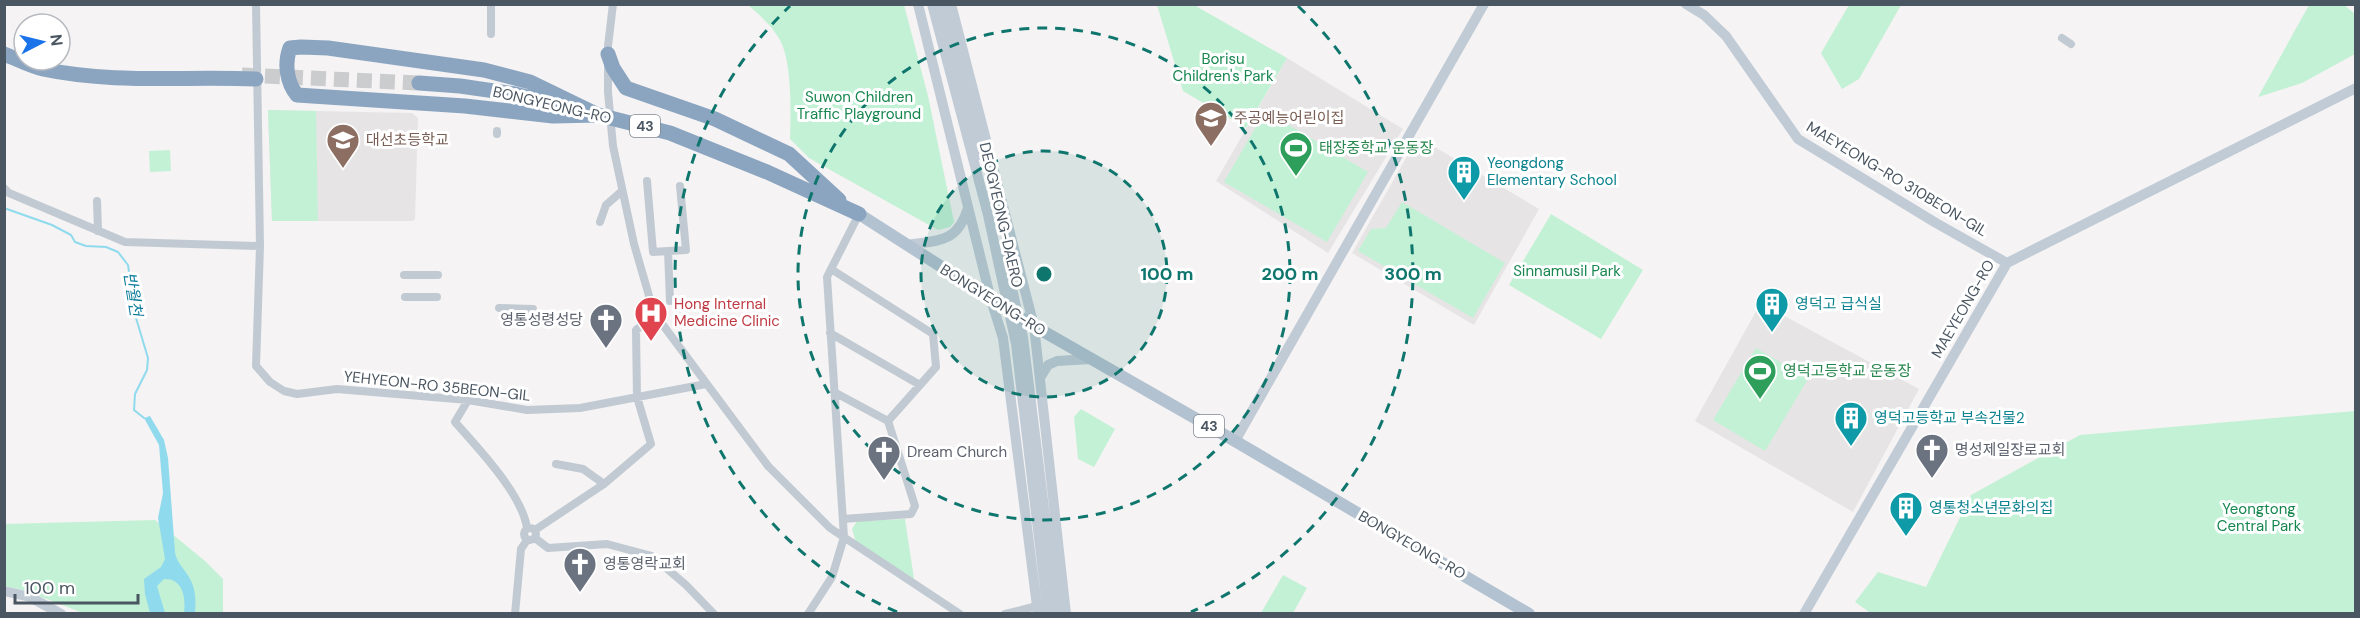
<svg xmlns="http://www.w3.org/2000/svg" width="2360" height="618" viewBox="0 0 2360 618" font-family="'DM Sans','Noto Sans KR',sans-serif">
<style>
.education{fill:#e6e4e5}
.green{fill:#c3f1d5}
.water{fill:#90daee}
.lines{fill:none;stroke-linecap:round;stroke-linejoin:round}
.stream{stroke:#90daee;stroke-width:2}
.highway-tunnel{stroke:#caccce;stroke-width:15;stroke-dasharray:15 8;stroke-linecap:butt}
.street{stroke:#c1cad2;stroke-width:8}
.secondary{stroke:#c1cbd6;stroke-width:10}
.primary{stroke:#b3c2d1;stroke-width:12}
.highway{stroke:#8ba5c1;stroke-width:15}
.ring{fill:none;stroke:#0f766e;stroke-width:3;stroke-dasharray:10 8}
.labels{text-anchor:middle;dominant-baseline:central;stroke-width:6;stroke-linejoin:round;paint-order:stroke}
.shield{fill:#fff;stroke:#808990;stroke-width:1.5}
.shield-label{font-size:14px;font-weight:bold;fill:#4a5661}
.park-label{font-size:15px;fill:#17864f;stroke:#fff}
.street-label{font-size:15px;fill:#4a5661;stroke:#fff}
.education-label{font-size:15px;fill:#785e54;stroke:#fff;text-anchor:start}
.leisure-label{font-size:15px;fill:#27864d;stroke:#fff;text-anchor:start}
.culture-label{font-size:15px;fill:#0d838f;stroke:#fff;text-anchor:start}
.health-label{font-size:15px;fill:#be3a42;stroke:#fff;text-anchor:start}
.worship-label{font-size:15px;fill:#5b616d;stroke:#fff;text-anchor:start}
.water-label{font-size:16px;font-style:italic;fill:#0c7c9b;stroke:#fff}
.centre{fill:#0f766e;stroke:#fff;stroke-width:3}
.ring-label{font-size:18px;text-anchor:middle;font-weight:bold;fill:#0f766e;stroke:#fff;stroke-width:6;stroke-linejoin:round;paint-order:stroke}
</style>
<rect width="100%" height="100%" fill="#f5f3f3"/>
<path class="education" d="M 1287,58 L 1403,129 L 1328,253 L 1216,181 Z
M 268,110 L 412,113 L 418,118 L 415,219 L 413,221 L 272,221 Z
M 1418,137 L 1539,209 L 1474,325 L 1352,253 Z
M 1759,306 L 1768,307 L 1919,389 L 1853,512 L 1695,421 Z"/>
<path class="green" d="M 748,5 L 904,5 L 928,96 L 954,222 L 950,227 L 938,230 L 809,158 L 790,139 C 791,114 792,62 780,40 C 772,26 760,15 748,5 Z
M 1157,5 L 1194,5 L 1287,58 L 1246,128 L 1183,91 Z
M 1849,5 L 1901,5 L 1859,79 L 1842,89 L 1821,53 Z
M 2309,5 L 2344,5 L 2355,14 L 2355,54 L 2302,83 L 2258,97 Z
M 268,110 L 316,111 L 318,221 L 272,221 Z
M 1265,111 L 1368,172 L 1327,242 L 1224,182 Z
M 170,150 L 171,171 L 150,172 L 149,151 Z
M 1402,202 L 1505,263 L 1473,318 L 1358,251 L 1371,229 L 1386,228 Z
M 1551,214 L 1643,270 L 1601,339 L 1509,285 Z
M 1756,348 L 1808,379 L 1765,451 L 1713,420 Z
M 1081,409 L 1115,429 L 1094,467 L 1078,459 L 1074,417 Z
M 2355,411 L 2355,613 L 1872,614 L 1855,602 L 1878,572 L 1926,587 L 1971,495 L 2080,435 Z
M 905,519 L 914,579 L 856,542 L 852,529 L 857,521 Z
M 155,520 L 205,561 L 223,579 L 223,613 L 83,613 L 26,591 L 5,586 L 4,524 Z
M 1283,575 L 1307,588 L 1293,613 L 1261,613 Z"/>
<path class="water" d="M 150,416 L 164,440 L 168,458 L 175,552 C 176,561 182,566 187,574 C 196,587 196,599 195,613 L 184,613 C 186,598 183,578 164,579 L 157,586 L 165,613 L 150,613 L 145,594 L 144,579 L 161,567 L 165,559 L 158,518 L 163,493 L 159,445 L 144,418 Z"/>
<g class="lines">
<path class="stream" d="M 4,208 L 52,225 L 71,235 L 75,242 L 86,246 L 106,247 L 118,252 L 128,265 L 136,318 L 148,358 L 147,370 L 135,394 L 134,410 L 144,418"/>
<path class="highway-tunnel" d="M 242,75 L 419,83"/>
<path class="street" d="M 256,4 L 260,246 L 256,366 L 270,382 L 284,391 L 297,394 L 337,389 L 468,400 L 527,410 L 580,408 L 706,384
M 613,4 L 608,46 L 608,92 L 613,146 L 634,244 L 654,313 L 768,466 L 830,528 L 960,614
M 491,34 L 491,4
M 2062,38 L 2071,44
M 497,134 L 497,131
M 647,181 L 653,252 L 668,251 L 670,301
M 4,188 L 9,193 L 125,242 L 260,246
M 97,201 L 98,231
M 600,222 L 606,205 L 622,191
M 668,251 L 686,250 L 680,186
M 831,269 L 933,334 L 936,367 L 888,421
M 404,275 L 438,275
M 405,297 L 437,297
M 499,308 L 533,309
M 830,333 L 920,385
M 834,392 L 888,421
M 468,400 L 455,422 C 478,448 522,494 527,528
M 556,464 L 583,469 L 604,484
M 843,519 L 911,514 L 915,506 L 888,421
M524 534a6 6 0 1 1 12 0a6 6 0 1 1-12 0Z
M 535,530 L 604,484 L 651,444 L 637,397 L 636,330 L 656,315
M 535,538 L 548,548 L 607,544 L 652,556 L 686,585 L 714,614
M 515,614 L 521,549 L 527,540
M 808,614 L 832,577 L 844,537 L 827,277 L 859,214
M 1005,614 L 1037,606"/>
<path class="secondary" d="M 918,4 L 991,300 L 1003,338 L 1038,614
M 932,4 L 988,215 L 1016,344 L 1048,614
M 941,4 L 980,155
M 951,4 L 1034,326 L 1066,614
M 1686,4 L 1704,15 L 1726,36 L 1798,139 L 1936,223 L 2007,263
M 906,245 C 938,240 957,244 968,208
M 1005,258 L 1023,337 L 1057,614
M 1040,378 L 1048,365 L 1057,361 L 1091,359
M 1235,441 L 1484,4
M 4,591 L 30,597 L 61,614
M 1804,614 L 2007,263 L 2356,88"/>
<path class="primary" d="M 859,214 L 1034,326 L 1235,441 L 1529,614"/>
<path class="highway" d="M 301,47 L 328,48 L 484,70 L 530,82 L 598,115 L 553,116 L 465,106 L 297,95 C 287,83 284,64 290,48 Z
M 4,54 C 17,59 30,66 43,69 C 113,84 185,76 256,79
M 608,54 L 613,68 L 626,88 L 715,119 L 789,154 L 839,200
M 419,83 L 460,86 L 515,94 L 670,133 L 767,172 L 859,214"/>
</g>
<circle cx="1044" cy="274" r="123" fill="#0f766e" fill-opacity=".12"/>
<g class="ring">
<circle cx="1044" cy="274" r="123"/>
<circle cx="1044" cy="274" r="246"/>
<path d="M897 612A369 369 0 0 1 790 6M1298 6A369 369 0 0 1 1191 612"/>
</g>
<defs>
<symbol id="school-pin" viewBox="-11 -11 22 30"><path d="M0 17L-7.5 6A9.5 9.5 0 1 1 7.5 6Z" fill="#8d6e63" stroke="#fff"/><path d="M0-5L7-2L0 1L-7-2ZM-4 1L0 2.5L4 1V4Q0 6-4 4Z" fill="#fff"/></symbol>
<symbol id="stadium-pin" viewBox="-11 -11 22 30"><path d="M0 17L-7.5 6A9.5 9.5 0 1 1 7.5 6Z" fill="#2e9e5b" stroke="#fff"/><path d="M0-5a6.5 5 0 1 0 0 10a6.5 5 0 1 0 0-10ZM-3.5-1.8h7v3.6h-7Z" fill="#fff"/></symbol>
<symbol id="building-pin" viewBox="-11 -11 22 30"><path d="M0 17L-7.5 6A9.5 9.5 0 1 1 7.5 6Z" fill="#0f9aa8" stroke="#fff"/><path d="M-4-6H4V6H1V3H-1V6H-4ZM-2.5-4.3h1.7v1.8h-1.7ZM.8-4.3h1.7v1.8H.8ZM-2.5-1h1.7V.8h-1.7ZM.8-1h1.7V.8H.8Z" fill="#fff"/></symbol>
<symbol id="hospital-pin" viewBox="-11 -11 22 30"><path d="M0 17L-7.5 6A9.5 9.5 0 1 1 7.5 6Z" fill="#e0444e" stroke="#fff"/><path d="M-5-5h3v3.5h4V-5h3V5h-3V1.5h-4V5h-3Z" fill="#fff"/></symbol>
<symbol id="church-pin" viewBox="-11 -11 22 30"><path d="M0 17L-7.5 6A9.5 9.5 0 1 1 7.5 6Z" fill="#6b7280" stroke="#fff"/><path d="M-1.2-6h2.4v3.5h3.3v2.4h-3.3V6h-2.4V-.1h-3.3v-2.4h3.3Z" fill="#fff"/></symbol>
</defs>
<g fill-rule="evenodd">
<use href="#school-pin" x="1192" y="99" width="38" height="52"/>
<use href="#school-pin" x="324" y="121" width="38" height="52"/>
<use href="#stadium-pin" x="1277" y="129" width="38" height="52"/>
<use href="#building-pin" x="1445" y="153" width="38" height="52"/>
<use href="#building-pin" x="1753" y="285" width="38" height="52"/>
<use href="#hospital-pin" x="632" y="294" width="38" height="52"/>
<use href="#church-pin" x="587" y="301" width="38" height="52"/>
<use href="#stadium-pin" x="1741" y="352" width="38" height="52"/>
<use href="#building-pin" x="1832" y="399" width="38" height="52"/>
<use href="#church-pin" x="1913" y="431" width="38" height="52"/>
<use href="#church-pin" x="865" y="433" width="38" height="52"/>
<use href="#building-pin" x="1887" y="489" width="38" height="52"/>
<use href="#church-pin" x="561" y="545" width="38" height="52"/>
</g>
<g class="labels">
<g class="shield">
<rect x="630" y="115" width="30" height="22" rx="4.5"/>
<rect x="1194" y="415" width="30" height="22" rx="4.5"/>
</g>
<g class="shield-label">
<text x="645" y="126">43</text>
<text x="1209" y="426">43</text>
</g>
<g class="park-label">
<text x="1223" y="59">Borisu<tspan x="1223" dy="17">Children's Park</tspan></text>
<text x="859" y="97">Suwon Children<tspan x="859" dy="17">Traffic Playground</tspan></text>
<text x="1567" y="271">Sinnamusil Park</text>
<text x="2259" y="509">Yeongtong<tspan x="2259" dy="17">Central Park</tspan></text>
</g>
<g class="street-label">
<text transform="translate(552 105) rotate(13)">BONGYEONG-RO</text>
<text transform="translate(1897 179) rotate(31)">MAEYEONG-RO 310BEON-GIL</text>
<text transform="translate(1001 215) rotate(77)">DEOGYEONG-DAERO</text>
<text transform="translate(993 300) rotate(32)">BONGYEONG-RO</text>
<text transform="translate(1963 309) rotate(-60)">MAEYEONG-RO</text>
<text transform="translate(437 386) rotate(6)">YEHYEON-RO 35BEON-GIL</text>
<text transform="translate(1412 545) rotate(30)">BONGYEONG-RO</text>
</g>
<g class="education-label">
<text x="1234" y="118">주공예능어린이집</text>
<text x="366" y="140">대선초등학교</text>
</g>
<g class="leisure-label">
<text x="1319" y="148">태장중학교 운동장</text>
<text x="1783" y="371">영덕고등학교 운동장</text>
</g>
<g class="culture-label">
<text x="1487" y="163">Yeongdong<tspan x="1487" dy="17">Elementary School</tspan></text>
<text x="1795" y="304">영덕고 급식실</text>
<text x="1874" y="418">영덕고등학교 부속건물2</text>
<text x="1929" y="508">영통청소년문화의집</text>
</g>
<g class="health-label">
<text x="674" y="304">Hong Internal<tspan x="674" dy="17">Medicine Clinic</tspan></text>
</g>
<g class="worship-label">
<text x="583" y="320" text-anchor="end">영통성령성당</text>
<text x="1955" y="450">명성제일장로교회</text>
<text x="907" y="452">Dream Church</text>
<text x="603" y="564">영통영락교회</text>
</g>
<g class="water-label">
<text transform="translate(133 294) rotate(81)">반월천</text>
</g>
</g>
<circle cx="1044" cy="274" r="9" class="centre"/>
<g class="ring-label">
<text x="1167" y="280">100 m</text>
<text x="1290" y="280">200 m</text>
<text x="1413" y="280">300 m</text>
</g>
<rect width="2360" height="618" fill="none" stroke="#4a5661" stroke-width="12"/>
<g transform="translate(42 42) rotate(83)"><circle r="28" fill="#ffffff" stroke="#b7bbc0" stroke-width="1.5"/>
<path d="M0-4.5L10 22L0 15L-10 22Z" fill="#1a73e8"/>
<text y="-9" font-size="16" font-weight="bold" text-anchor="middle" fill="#4a5661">N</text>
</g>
<path d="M15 594v9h123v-9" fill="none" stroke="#4a5661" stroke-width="3"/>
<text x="24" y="594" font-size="18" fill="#4a5661" stroke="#ffffff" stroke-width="4.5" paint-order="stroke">100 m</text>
</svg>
